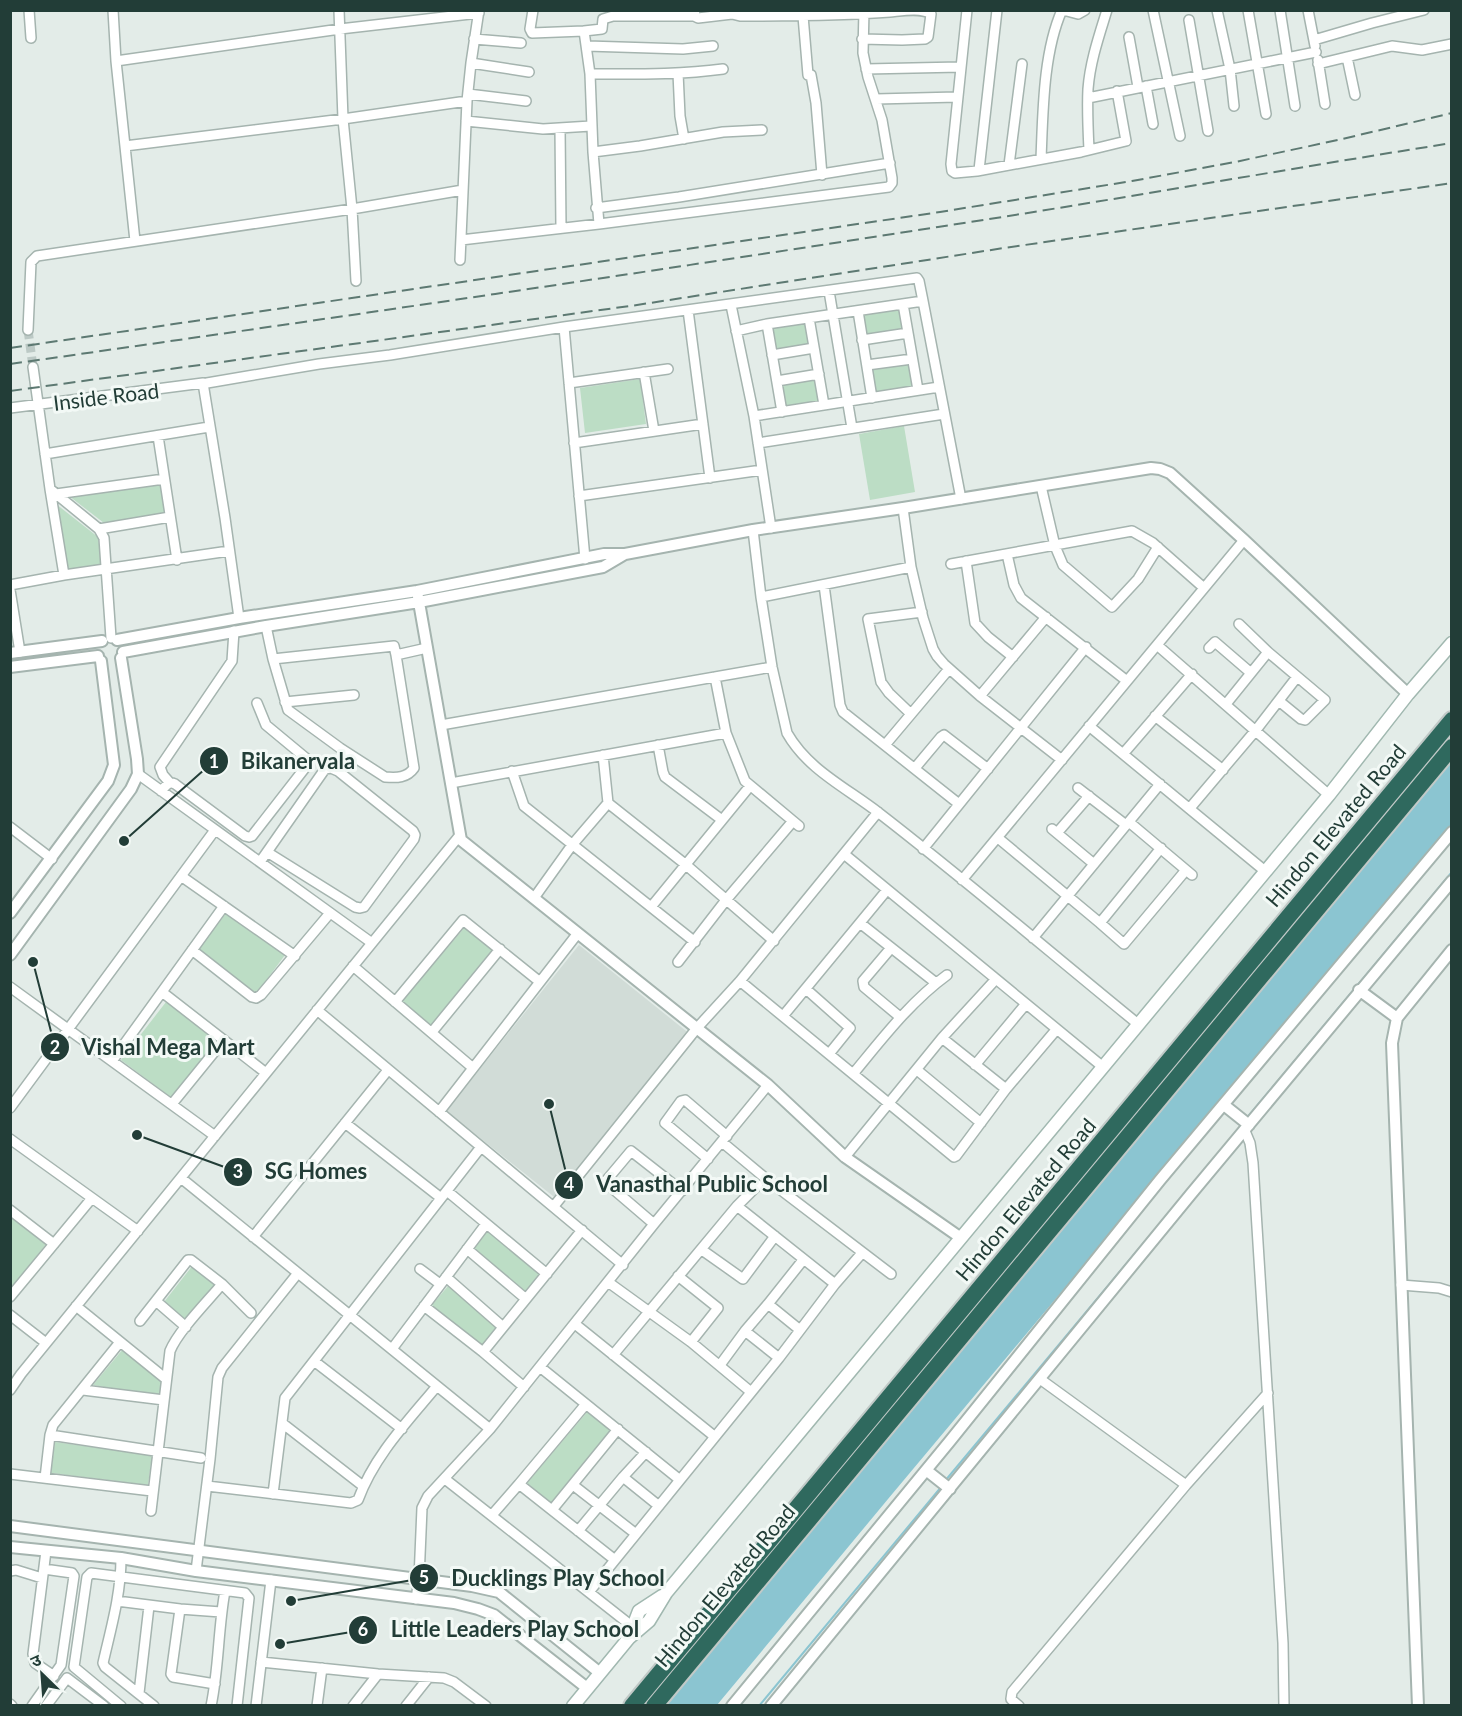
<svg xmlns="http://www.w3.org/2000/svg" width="1462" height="1716" viewBox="0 0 1462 1716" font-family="Lato,'Noto Sans Devanagari',sans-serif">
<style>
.built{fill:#d1dcd7}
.green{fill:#bcddc5}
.water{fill:#8bc5d1}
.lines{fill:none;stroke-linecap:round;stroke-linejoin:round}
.stream{stroke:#8bc5d1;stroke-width:2}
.minor-tunnel{stroke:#bcc9c5;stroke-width:9;stroke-dasharray:9 4.5;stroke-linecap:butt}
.minor-casing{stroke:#a5b4af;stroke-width:12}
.tertiary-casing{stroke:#a5b4af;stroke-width:14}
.secondary-casing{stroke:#a1b8b0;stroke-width:15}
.motorway-casing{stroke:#c1c9c7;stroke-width:20}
.minor{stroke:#fff;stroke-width:9}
.tertiary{stroke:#fff;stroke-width:10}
.secondary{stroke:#fff;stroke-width:12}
.motorway{stroke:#2f695e;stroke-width:16}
.rail{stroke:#5d7972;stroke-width:2;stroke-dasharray:12 6;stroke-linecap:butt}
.labels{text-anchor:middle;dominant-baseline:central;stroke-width:6;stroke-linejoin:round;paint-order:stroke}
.street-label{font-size:21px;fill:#223d37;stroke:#f3f9f6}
.leader{fill:none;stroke:#223d37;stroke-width:2}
.callout-dot{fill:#223d37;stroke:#f3f9f6;stroke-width:2}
.mark-label{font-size:18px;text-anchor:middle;font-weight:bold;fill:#fff}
.callout-label{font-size:22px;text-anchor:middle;font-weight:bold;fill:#223d37;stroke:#f3f9f6;stroke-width:6;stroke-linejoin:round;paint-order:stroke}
</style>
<rect width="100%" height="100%" fill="#e3ece8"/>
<path class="built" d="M 579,945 L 696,1039 L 563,1204 L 446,1111 Z"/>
<path class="green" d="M 900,307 L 904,332 L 867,338 L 863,313 Z
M 807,321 L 811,346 L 774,352 L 770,327 Z
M 909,362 L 912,387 L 875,393 L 871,368 Z
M 817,377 L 821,402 L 783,408 L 780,383 Z
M 640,379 L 646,424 L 585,433 L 580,388 Z
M 904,426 L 915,492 L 870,500 L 859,434 Z
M 160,483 L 165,514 L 104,523 L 69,496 Z
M 56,504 L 98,537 L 102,566 L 67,572 Z
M 227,912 L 285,955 L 256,994 L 198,950 Z
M 465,927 L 494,951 L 431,1026 L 402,1001 Z
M 166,1002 L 216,1040 L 172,1098 L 121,1060 Z
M 10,1217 L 46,1244 L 11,1290 L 10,1290 Z
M 488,1229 L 543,1274 L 526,1294 L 471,1249 Z
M 193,1265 L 217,1284 L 187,1321 L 164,1302 Z
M 448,1286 L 499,1327 L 482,1347 L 432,1305 Z
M 123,1349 L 163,1379 L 160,1397 L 93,1385 Z
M 588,1411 L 612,1431 L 551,1503 L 527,1483 Z
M 55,1442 L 152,1455 L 148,1485 L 51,1473 Z"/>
<path class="water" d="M 1451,747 L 1451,827 L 893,1493 L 717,1705 L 656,1706 Z"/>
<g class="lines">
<path class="stream" d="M 1246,1119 L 1452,872
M 945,1481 L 1243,1124
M 759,1706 L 942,1486"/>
<path class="minor-tunnel" d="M 28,330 L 33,367"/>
<defs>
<path id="minor" d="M 29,10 L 31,38
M 113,10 L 116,61 L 135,241
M 339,10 L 343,119 L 352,209 L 356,281
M 533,10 L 530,29 L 532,33 L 584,31
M 695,10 L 694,16 L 698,18 L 732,14 L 735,11
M 967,10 L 951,164 L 952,171 L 955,173 L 977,171 L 1081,152 L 1126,141 L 1117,91
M 1063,10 L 1078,14 L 1085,10
M 1153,10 L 1180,136
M 1217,10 L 1230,69 L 1234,106
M 1248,10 L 1266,114
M 1280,10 L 1295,106
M 1308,10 L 1315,46
M 732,14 L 740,16 C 790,16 840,16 890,12 C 901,11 921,7 931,14 L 928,37 L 925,39 L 902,40 L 862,39
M 803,16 L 808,75 L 811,75 L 816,103 L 822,175
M 1189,20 L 1208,131
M 1129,37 L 1138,87
M 474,39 L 521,43
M 1314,40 L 1372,23 L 1424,10
M 587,46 L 683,49 L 713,46
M 1347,57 L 1355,95
M 1318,60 L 1325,104
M 116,61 L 340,29 L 479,13
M 471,63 L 529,72
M 1318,64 L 1392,46 L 1422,50 L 1452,44
M 866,69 L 960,67
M 678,73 L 680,116 L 684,139
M 590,74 C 634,74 679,75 723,69
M 1146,86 L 1153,124
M 468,94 L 526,101
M 1088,98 L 1316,52
M 876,99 L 957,97
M 466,121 L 543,129 L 591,126
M 560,128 L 561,228
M 125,146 L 343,119 L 467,101
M 1089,150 C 1088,130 1087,109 1088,89 C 1090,62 1099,36 1107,10
M 593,152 L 640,146 L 723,132 L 762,130
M 1041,159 C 1043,112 1043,53 1062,10
M 1009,165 L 1022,64
M 979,170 L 997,10
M 596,208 L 679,197 L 890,163
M 599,224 L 593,152 L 590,74 L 584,31 L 602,29 L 603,19 L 613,16 L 694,16
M 461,240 L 599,224 L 889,187 L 892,183 L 892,178 L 882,120 L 868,77 L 863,53 L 864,10
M 460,260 L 467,101 L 471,63 L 479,10
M 829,291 L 852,428
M 903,304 L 918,390
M 731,305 L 754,416 L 771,528
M 688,310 L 710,478
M 858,311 L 872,398
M 809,318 L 824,405
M 767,324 L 782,412
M 564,327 L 585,559
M 28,330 L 31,262 L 37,256 L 352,209 L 463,190
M 736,331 L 767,324 L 923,301
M 862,340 L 908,333
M 772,355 L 814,348
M 867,365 L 912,359
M 33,367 L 50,489 L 99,529 L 104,538 L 111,638
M 644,372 L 654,431
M 777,381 L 819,374
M 207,383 L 319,364 L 390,355 L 564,327 L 917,278 L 919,281 L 923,301 L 961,499
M 569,383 L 668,369
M 10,408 L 203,383 L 225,518 L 239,618
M 754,416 L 939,387
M 158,436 L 177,560
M 574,443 L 703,424
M 758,443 L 944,414
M 45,454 L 209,427
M 1041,486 L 1055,546 L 1063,565 L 1112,607 L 1138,579 L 1158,547
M 50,489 L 64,575
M 56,494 L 164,479
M 579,496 L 762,470
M 903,508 L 911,567 L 923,618 L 933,649 L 937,656 L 944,664 L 980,696 L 1062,760
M 99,529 L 170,517
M 753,530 L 761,597 L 772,667 L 787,733 C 808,770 847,788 879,813 C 967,881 1052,954 1138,1024
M 1007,554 L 1014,585 L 1021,598 L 1127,681
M 966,561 L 975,623 L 988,637 L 1013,657
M 951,564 L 1132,531 L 1153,543 L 1204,588
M 10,585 L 64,575 L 229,551
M 824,585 L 840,705 L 843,712 L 959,804
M 10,590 L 20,652
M 761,597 L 911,567
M 1239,624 L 1268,652 L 1325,700 L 1305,720 L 1301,719 L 1279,701
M 266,626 L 273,659 L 394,646 L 396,655 L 427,648
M 1157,645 L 1329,795
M 1209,648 L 1215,642 L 1251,673
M 273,659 L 288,710 L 340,748 L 385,777 C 397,778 407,778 414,768 L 396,655
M 715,677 L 726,733 L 745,781 L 799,826
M 980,696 L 1046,617
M 285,702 L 354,695
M 1226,704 L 1268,652
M 911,714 L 889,693 L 881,682 L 868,619 L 922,612
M 1155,716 L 1223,770
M 441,725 L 772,667
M 1089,726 L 1265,871
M 658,745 L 663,772 L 665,777 L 722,820
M 885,745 L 949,669
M 1123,754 L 1192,674
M 603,755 L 608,803 L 685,864 L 774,941
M 915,768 L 941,737 L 944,735 L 988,769
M 512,771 L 524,806 L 695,942
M 138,774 L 372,943
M 170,783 L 163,775 L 160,767 L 232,661 L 234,631
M 451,783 L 726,733
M 1078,788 L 1126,825
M 161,791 C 166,786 168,781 175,784 L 245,836 L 249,837 L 252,836 L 308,764 L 307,759 L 266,725 L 257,703
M 1190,808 L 1256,730 L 1297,677
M 1129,822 L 1192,875
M 10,827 L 52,859
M 1052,829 L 1094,864
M 1057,833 L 1089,796
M 998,838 L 1100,923 L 1124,944 L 1186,870
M 923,849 L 1086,647
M 844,854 L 1103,1067
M 260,862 L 325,769 L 331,768 L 338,771 L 413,831 L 415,835 L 414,839 L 364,907 L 360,908 L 355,907 L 267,852
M 181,876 L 295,956
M 962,880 L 1244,540
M 534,898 L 572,845 L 608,803
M 651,907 L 750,786
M 860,923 L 936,983
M 1100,923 L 1161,848
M 1033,938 L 1160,784
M 891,948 L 863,981 L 864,987 L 900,1017
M 192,950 L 252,997 L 256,998 L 261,995 L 330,913
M 678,962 L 726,900 L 793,821
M 353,966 L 473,1068
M 740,981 L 954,1157 L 956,1156 L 1006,1089 L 1056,1030
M 10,987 L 215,1136
M 806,989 L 850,1028 L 829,1054
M 162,992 L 266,1073
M 395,1002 L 463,920 L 540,982
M 317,1010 L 623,1265
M 783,1016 L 887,890
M 432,1032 L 500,949
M 942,1038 L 1006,1089
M 112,1061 L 224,906
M 975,1065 L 1025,1005
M 917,1070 L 981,1123
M 853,1074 C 882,1039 910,1002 947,975
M 172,1104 L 224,1040
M 10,1108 L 215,830
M 439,1112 L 578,933
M 345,1123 L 441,1198
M 1245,1131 L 1250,1143 L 1253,1163 L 1283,1643 L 1284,1706
M 10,1139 L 138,1231
M 722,1142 L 764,1177 L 891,1274
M 845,1157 L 942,1038 L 996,979
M 708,1159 L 665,1123 L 681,1101 L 685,1100 L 727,1136
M 181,1178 L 490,1429
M 447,1191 L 547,1274
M 554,1206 L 697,1028 L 740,981 L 878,812
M 10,1210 L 54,1244
M 654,1224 L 605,1182 L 631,1151 L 682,1191
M 253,1237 L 388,1070
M 467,1249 L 526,1299
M 702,1250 L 743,1279 L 775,1236
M 420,1269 L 440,1284
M 678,1276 L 718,1308 L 691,1342
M 446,1277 L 503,1327
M 608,1282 L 691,1342 L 751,1392
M 835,1284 L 862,1253
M 1401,1285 L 1439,1288 L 1452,1292
M 10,1297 L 92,1198
M 156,1301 L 186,1327
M 76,1306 L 166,1379
M 424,1306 L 483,1352 L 582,1230
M 10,1315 L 46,1343
M 140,1321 L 188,1260 L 191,1260 L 222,1284 L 251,1313
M 575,1324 L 714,1436
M 800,1330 L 768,1304 L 803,1260
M 745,1331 L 768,1304
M 392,1349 L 486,1224
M 483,1352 L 524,1387
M 613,1355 L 737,1206 L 758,1185
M 314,1361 L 402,1429
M 720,1365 L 745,1331 L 779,1358
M 540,1367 L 680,1480
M 1040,1379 L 1186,1485
M 10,1390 L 21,1374 L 460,835
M 83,1390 L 164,1400
M 586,1404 L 519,1484 L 615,1560
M 282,1423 L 363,1486
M 50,1435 L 201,1458
M 646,1452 L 623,1477 L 659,1506
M 10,1474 L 152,1491
M 45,1478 L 50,1435 L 53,1425 L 120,1342
M 445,1479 L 633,1627
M 573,1485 L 636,1534
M 207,1486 L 351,1503 L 358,1500 C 374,1456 408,1421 437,1386
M 273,1494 L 285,1398 L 481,1147
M 552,1510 L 618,1429
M 151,1511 L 170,1351 C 178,1331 208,1301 222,1284
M 492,1515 L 519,1484
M 578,1531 L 623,1477
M 46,1551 L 33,1654 L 35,1663 L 54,1676
M 121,1558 C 121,1594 111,1628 103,1663 L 105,1667 L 154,1706
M 10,1571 L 16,1570 L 42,1578
M 196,1571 L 210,1459 L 218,1377 L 222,1368 L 298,1273
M 589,1592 L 779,1358 L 835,1284 L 737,1206
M 416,1599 L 419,1579 L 422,1508 L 428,1496 L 490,1429 L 654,1224 L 768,1085
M 117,1601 L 180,1609
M 261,1662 L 378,1674 L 444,1678 L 454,1682 L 486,1706
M 215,1684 L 173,1677 L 171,1674 L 180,1609 L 221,1612
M 139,1693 L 149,1606
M 10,1704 L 12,1706
M 32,1706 L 61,1665 L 74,1576 L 72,1573 L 44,1569
M 46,1706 L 67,1678 L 104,1706
M 121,1706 L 74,1667 L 87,1577 L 91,1573 L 245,1593 L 249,1598 L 237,1706
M 211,1706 C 219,1668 218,1629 225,1591
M 256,1706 L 271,1580
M 317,1706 L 322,1668
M 353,1706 L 378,1674
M 406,1706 L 429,1677
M 1019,1706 L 1011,1699 L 1012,1692 L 1186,1485 L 1268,1393"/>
<path id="tertiary" d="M 417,591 L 461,840 L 768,1085 L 845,1157 L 961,1238
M 117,640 L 239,618 L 417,591 L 604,554 L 625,554 L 753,530 L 903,508 L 1151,468 L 1160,469 L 1170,473 L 1244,540 L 1408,694
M 123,652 L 266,626 L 419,602 L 603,567 L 625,554
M 10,653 L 102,641
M 10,667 L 98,656
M 10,913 L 108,781 L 114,765 L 101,661
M 10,955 L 131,789 L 138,774 L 137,759 L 121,658
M 1359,990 L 1397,1018
M 1224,1105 L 1249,1125
M 926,1470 L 950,1489
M 10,1526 L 472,1586 L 499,1592 L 600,1673
M 10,1547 L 121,1558 L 196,1571 L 454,1603 L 478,1609 L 494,1615 L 587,1688
M 732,1706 L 950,1441 L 1160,1180 L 1452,832
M 771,1706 L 1191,1194 L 1452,881
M 1418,1706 L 1392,1043 L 1397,1018 L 1452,950"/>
<path id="secondary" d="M 629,1637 L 639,1611 L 662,1596
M 573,1706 L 629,1638 L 649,1621 L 666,1593 L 1329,795 L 1408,694 L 1452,643"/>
<path id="motorway" d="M 632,1706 L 1452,720
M 654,1706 L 1452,747"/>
</defs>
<use href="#minor" class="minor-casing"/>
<use href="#tertiary" class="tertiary-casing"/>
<use href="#secondary" class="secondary-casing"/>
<use href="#motorway" class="motorway-casing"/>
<use href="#minor" class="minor"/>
<use href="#tertiary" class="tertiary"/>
<use href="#secondary" class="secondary"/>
<use href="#motorway" class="motorway"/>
<path class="rail" d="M 10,348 L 940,212 L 1132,181 L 1235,162 L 1338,140 L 1452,113
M 10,364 C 320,320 629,275 938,227 C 1109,201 1280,170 1452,143
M 10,391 L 637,305 L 1004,248 L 1452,183"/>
</g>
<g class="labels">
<g class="street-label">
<text transform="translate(106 396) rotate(-7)">Inside Road</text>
<text transform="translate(1335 825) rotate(-50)">Hindon Elevated Road</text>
<text transform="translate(1025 1199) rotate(-50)">Hindon Elevated Road</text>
<text transform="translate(724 1585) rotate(-50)">Hindon Elevated Road</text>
</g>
</g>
<path class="leader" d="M124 841L214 761M33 962L55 1047M137 1135L238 1172M549 1104L569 1185M291 1601L424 1578M280 1644L363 1630"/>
<g class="callout-dot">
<circle cx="124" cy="841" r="6"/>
<circle cx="33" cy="962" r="6"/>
<circle cx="137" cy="1135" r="6"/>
<circle cx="549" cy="1104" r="6"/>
<circle cx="291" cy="1601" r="6"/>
<circle cx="280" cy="1644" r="6"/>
<circle cx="214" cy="761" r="15"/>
<circle cx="55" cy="1047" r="15"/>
<circle cx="238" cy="1172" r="15"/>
<circle cx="569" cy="1185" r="15"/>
<circle cx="424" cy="1578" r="15"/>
<circle cx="363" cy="1630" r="15"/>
</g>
<g class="mark-label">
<text x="214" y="768">1</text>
<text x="55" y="1054">2</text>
<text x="238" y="1178">3</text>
<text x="569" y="1191">4</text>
<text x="424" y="1584">5</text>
<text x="363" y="1636">6</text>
</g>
<g class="callout-label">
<text x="298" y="769">Bikanervala</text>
<text x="168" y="1055">Vishal Mega Mart</text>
<text x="316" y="1179">SG Homes</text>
<text x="712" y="1192">Vanasthal Public School</text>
<text x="558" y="1586">Ducklings Play School</text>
<text x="515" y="1637">Little Leaders Play School</text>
</g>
<rect width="1462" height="1716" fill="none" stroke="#223d37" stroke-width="24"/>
<g transform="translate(42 1674) rotate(335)" stroke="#f3f9f6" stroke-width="4.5" paint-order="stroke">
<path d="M0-4.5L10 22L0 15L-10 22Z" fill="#223d37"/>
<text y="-9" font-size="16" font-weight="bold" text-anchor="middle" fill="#223d37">उ</text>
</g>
</svg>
